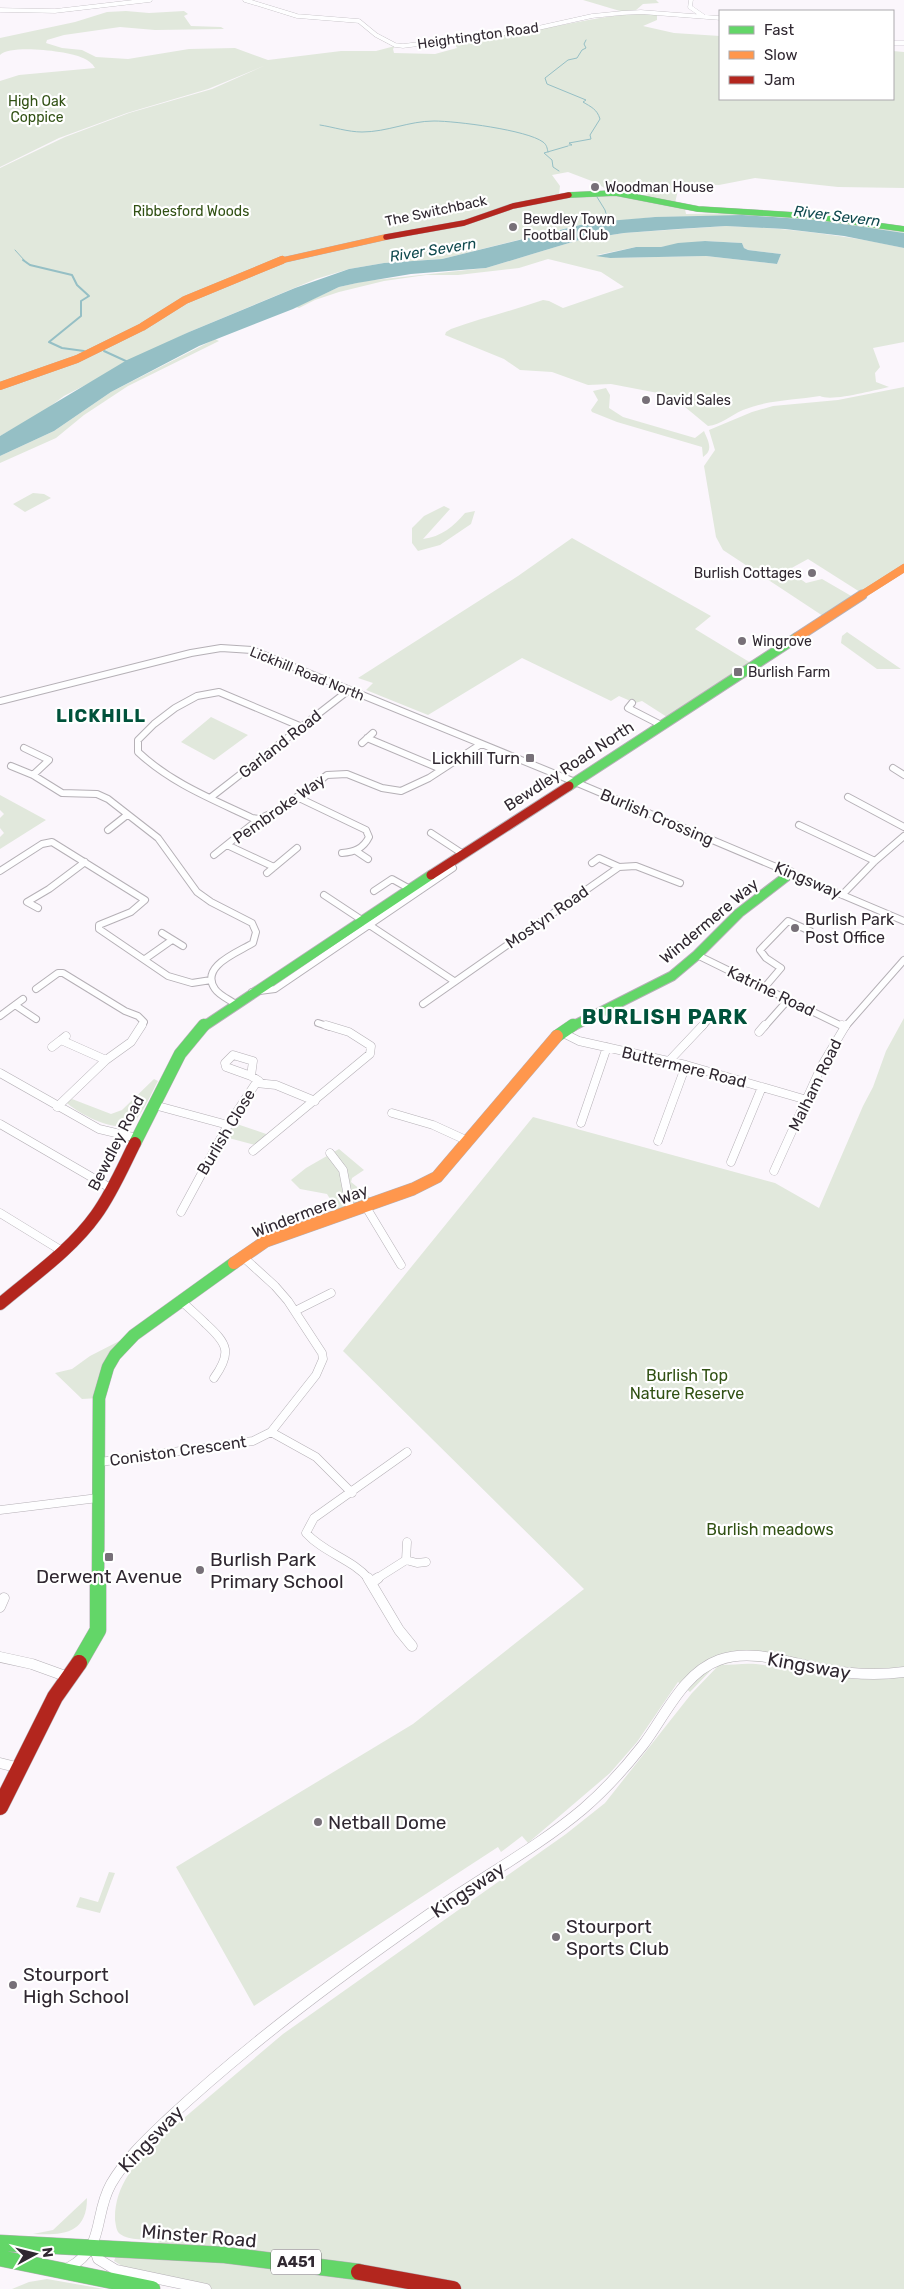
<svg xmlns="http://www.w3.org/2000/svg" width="904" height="2289" viewBox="0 0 904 2289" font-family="Rubik,sans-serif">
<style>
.green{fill:#e1e8dc;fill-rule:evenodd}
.water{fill:#95bfc5}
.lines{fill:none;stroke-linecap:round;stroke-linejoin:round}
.stream-far1{stroke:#95bfc5;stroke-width:1}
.stream{stroke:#95bfc5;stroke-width:2}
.street-far3-casing{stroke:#b5b0b6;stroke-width:4.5}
.street-far2-casing{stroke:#b5b0b6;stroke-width:8}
.street-far1-casing{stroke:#b5b0b6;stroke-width:9}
.street-casing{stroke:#b5b0b6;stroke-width:11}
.fast-far3-casing{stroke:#b5b0b6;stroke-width:6}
.fast-far2-casing{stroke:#b5b0b6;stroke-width:11}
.fast-far1-casing{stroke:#b5b0b6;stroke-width:13}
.fast-casing{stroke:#b5b0b6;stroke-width:17}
.slow-far3-casing{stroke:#b5b0b6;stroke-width:6}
.slow-far2-casing{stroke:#b5b0b6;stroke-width:8}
.slow-far1-casing{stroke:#b5b0b6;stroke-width:11}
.slow-casing{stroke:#b5b0b6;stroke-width:13}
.jam-far3-casing{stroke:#b5b0b6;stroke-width:6}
.jam-far2-casing{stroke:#b5b0b6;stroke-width:11}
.jam-far1-casing{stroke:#b5b0b6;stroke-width:13}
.jam-casing{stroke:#b5b0b6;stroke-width:17}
.street-far3{stroke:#fefeff;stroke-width:4}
.street-far2{stroke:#fefeff;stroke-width:6}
.street-far1{stroke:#fefeff;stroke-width:8}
.street{stroke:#fefeff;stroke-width:10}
.fast-far3{stroke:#63d668;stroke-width:5.5}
.fast-far2{stroke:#63d668;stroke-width:9}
.fast-far1{stroke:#63d668;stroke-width:12}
.fast{stroke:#63d668;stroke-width:16}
.slow-far3{stroke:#ff974d;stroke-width:5.5}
.slow-far2{stroke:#ff974d;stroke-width:8}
.slow-far1{stroke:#ff974d;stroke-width:9}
.slow{stroke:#ff974d;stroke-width:12}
.jam-far3{stroke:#b3261e;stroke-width:5.5}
.jam-far2{stroke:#b3261e;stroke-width:9}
.jam-far1{stroke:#b3261e;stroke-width:12}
.jam{stroke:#b3261e;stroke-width:16}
.poi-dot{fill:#777078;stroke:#fff;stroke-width:2}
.labels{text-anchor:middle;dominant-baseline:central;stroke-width:4.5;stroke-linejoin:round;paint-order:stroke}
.far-street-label{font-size:14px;fill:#302831;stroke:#fff}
.far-park-label{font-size:14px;fill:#315114;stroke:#fff}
.far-poi-label{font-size:14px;fill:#302831;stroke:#fff;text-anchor:start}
.far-water-label{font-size:15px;font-style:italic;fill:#104a4f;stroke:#fff}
.shield{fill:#fff;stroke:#6e686f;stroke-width:1}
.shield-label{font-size:15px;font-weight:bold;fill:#302831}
.street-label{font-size:16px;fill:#302831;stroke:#fff}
.poi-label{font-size:16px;fill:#302831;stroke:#fff;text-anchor:end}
.park-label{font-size:16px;fill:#315114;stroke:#fff}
.far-district-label{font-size:18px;font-weight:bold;letter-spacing:1px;fill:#00523b;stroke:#fff}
.near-poi-label{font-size:19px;fill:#302831;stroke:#fff;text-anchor:start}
.near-street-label{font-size:19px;fill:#302831;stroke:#fff}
.district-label{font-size:21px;font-weight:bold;letter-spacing:1px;fill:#00523b;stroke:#fff}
</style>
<rect width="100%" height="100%" fill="#fbf6fc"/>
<path class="green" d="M 583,0 L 656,0 L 659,3 L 643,4 L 635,11 L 620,11 Z
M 126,11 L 149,13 L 184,11 L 188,14 L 184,16 L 191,26 L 221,27 L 224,29 L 155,30 L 120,27 L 64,35 L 47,40 L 46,43 L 62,48 L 82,50 L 96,57 L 128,59 L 189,49 L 235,48 L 268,60 L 341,51 L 376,51 L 395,46 L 393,49 L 394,53 L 435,54 L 457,48 L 453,41 C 479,37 505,35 530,31 C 573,24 613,12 657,14 L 657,20 L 643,26 L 674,33 L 720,36 L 720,99 L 893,99 L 893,51 L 904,52 L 904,188 L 838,187 L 755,178 L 719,185 L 687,184 L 678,190 L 675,203 L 640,197 L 648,194 L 647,191 L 637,189 L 607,190 L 597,183 L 568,172 L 552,175 L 560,186 L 559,194 L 603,192 L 685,209 L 686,214 C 760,211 831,221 904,230 L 904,233 L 770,216 L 655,217 L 579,225 L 442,259 L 384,263 L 349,269 L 316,279 L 189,332 L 64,396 L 44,411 L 0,436 L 0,168 L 65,137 L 129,113 L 212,89 L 266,65 L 208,89 L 127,113 L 59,138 L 0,167 L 0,81 L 19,75 L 95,68 C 92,63 88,60 83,58 C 68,51 11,44 0,55 L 0,38 L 75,22 L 107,12 Z
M 726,226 C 786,228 845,235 904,248 L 904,342 L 873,348 L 880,367 L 875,373 L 876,382 L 889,387 C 874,390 832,402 820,396 C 795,400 767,400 743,410 C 731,415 721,425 708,426 L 685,407 L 658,393 L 611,384 L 588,385 L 552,372 L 520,370 L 504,359 L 445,335 L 446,332 L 451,329 C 481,318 512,311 543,300 L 549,301 L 563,308 L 624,287 L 601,272 L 548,259 L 519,268 L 458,275 L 426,275 L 384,281 L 339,292 L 315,300 L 299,308 L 296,307 L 339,287 L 365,281 L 486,268 L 579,240 L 624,233 ZM 705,241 L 742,243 L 744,248 L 748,250 L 781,254 L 777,264 L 706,256 L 610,258 L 597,255 L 636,247 L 661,247 Z
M 215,339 L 219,341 L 128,386 L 84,415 L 56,438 L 0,463 L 0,456 L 54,431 L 111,392 Z
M 904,387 L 904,565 L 860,592 L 808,559 L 788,570 L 806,583 L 822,579 L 853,597 L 823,616 L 723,550 L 716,537 L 704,466 L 715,450 L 709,430 L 752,412 L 773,406 L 838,400 Z
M 606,388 L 610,395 L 609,408 L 623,417 L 695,438 L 704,431 C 708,441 714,450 703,457 L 702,447 L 617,422 L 592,412 L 591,410 L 598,400 L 593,391 Z
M 33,493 L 44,494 L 51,498 L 25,512 L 13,504 Z
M 444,506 L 450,509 L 423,539 C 441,537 454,526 465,513 L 475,511 L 471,524 L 440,545 L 418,551 L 412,543 L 412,528 L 424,516 Z
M 572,538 L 711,616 L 695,629 L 751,663 L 667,717 L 642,701 L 635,703 L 619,696 L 611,701 L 522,658 L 428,715 L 366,690 L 373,683 L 358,678 L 518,576 Z
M 847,632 L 901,669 L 877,669 L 841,643 L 842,636 Z
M 211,717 L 248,735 L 214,760 L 181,742 Z
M 0,795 L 46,820 L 0,849 L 0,837 L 4,833 L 0,828 L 0,818 L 4,814 L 0,810 Z
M 904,1018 L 904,1675 L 740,1660 L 722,1665 C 733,1665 744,1663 756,1664 C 807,1670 853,1686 904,1676 L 904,2289 L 206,2289 L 127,2269 L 114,2261 L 116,2256 L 157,2259 L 160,2251 L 158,2240 C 147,2239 129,2241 120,2234 C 116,2231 116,2225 115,2220 C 114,2186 136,2162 158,2140 L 283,2034 L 566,1834 L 605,1803 L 692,1693 L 718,1666 L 715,1666 L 690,1692 L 678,1682 L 637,1742 L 610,1773 L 528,1843 L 522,1836 L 501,1852 L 498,1847 L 254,2006 L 176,1867 L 413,1724 L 584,1589 L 343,1351 L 533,1117 L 775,1183 L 819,1208 L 863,1106 L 873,1087 L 886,1051 Z
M 154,1079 L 158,1081 C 152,1092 143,1113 134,1122 C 120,1136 79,1114 67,1103 L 72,1099 L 111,1114 L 122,1110 Z
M 234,1123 L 269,1135 L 255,1145 L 225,1137 Z
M 339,1149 L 364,1170 L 352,1178 L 351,1182 L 377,1203 L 340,1215 L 327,1194 L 300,1189 L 291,1180 L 306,1168 Z
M 131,1335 L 120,1347 L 99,1398 L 82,1399 L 55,1373 L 72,1369 L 90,1356 Z
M 109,1872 L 115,1873 L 100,1913 L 76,1907 L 80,1897 L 98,1902 Z
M 87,2198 C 87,2235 62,2235 33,2234 L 53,2230 Z
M 47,2279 L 104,2289 L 12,2289 L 29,2282 Z"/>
<path class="water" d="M 742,215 L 816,220 L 904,233 L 904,248 L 844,236 L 785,229 L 726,226 L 678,229 L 624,233 L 579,240 L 486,268 L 411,274 L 357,283 L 339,287 L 293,309 L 199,346 L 111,392 L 54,431 L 0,456 L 0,436 L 127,360 L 189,332 L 295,288 L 349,269 L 384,263 L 442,259 L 580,225 L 608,221 L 655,217 Z
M 705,241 L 742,243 L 744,248 L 748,250 L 781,254 L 777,264 L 706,256 L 610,258 L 596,256 L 636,247 L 661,247 L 678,243 Z"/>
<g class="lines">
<path class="stream-far1" d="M 320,125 C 333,127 348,132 362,132 C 387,132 409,121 434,121 C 456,121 527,130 543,142 C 547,145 547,148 548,152
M 569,145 L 572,145 L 569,143 L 591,139 L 590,135 L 600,119 C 597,109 591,107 583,102 L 586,100 L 547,84 L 545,78 L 568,60 L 577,58 L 582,50 L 586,48 L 584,44 L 586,40
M 559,171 L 553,167 L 552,160 L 544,153 L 568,146
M 597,197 L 605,210 L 608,221
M 15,250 L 25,261"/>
<path class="stream" d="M 23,260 L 30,265 L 72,275 L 77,285 L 89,296 L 81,301 L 81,316 L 49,342 L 62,348 L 84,351
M 104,351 L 128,362"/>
<defs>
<path id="street-far3" d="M 245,0 L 297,16 L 359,21 L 376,35 L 395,45 L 403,46 L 529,30 L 592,16 L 622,13 L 641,12 L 720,18
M 691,0 L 690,7 L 703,16
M 0,10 L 55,11 L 150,0
M 893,43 L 904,43"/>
<path id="street-far2" d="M 0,701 L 191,653 L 221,648 L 252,650 L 575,782 L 904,921
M 632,703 L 628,708 L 661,725
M 367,738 L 441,769
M 362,743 L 373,733
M 24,748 L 49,760 L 33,775
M 11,766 L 33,775 L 62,793 L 97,794 L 108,799 L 158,838 L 197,892 L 211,902 L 252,923 L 256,932 L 253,943 C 239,952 199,966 215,989 C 219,995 228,999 234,1003
M 893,768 L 904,775
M 297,797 L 366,830 L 369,837 C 363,849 354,852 342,853
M 848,797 L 904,827
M 210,798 L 349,690
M 259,819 L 252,818 C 212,799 171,783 138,752 L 138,740 L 154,724 L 175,708 L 197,696 L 219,692 L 302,727
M 799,825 L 875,861
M 108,830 L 127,815
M 431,833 L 463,854
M 227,845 L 274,867
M 356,851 L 368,859
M 214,855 L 259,819 L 286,807 L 327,775 L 347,774 L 382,788 L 401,791 L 429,778 L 481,744
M 592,863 L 599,858 L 619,867
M 0,871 L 42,844 L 52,842 L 145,900 L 131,912 L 99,925 L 99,929 L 168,976 L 192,983 L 211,980
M 267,873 L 297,848
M 374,891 L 392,879 L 410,889
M 324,895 L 454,981
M 842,895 L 875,861 L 904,836
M 38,908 L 27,902 L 49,889 L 85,862
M 162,933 L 183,946
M 697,955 L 844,1027
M 145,959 L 172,940
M 764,988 L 781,968 L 766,958 L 760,950 L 788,921 L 810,931
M 36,989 L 58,973 L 63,973 L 125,1011 L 138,1016 L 144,1022 L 141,1027
M 252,992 L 275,989 L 453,868
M 423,1004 L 619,867 L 636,866 L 680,883
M 15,1005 L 36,1019
M 0,1016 L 23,999
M 318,1023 L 330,1027
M 702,1027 L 708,1020
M 764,1027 L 788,1000
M 845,1027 L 904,960"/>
<path id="street-far1" d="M 842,1025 L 845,1027
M 561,1032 L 579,1041 L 686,1065 L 807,1100
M 759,1032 L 765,1025
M 66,1036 L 61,1040 L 106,1060
M 52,1047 L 61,1040
M 233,1055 L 253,1061 L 251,1076 L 226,1067 L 225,1063 Z
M 669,1061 L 703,1025
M 0,1073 L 99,1129 L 137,1138
M 251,1076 L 259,1081
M 154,1105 L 228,1125
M 57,1107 L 106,1060 L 131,1042 L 142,1025
M 392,1113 L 433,1125 L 468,1141
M 581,1123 L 607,1047
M 0,1124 L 112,1189
M 658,1141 L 686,1065
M 253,1151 L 370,1054 L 371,1046 L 349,1032 L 326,1025
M 330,1153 L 343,1170 L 351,1212
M 731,1162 L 762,1087
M 774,1171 L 822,1065 L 846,1025
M 366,1207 L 401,1265
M 181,1212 L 228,1125 L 256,1083 L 276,1085 L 315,1101
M 0,1213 L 62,1251
M 180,1300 C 189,1308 198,1316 206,1324 C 228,1344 232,1353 214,1378
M 295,1311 L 331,1293
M 271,1432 L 316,1457 L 352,1493
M 100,1462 L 253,1441 L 271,1432 L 316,1375 L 323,1359 L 322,1353 L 288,1301 L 275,1286 L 242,1256
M 0,1510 L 98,1498
M 407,1542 L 406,1560 L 417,1563 L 426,1562
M 369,1579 C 352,1559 324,1553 306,1533 L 314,1518 L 407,1452
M 376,1579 L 406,1560"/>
<path id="street" d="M 368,1578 L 399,1630 L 412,1646
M 371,1583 L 378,1578
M 0,1607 L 4,1598
M 0,1657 L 32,1664 L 68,1677
M 0,1763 L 20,1768
M 94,2247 L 98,2259 L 116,2270 L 206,2289
M 68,2268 C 106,2248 93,2216 111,2184 C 126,2158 148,2138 169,2118 C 254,2039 347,1971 442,1905 C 489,1873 539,1846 583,1809 C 605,1790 625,1768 643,1745 C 665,1716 683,1673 719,1660 C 752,1648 789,1663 822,1669 C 849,1674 876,1676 904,1672"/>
<path id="fast-far3" d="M 569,195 L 616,193 L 698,209 L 810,216 L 904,229"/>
<path id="fast-far2" d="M 569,786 L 796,638
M 203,1027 L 431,875
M 571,1027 L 672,976 L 697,955 L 739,913 L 791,873"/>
<path id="fast-far1" d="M 557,1036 L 573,1025
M 135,1143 L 180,1054 L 204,1025
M 98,1579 L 99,1398 L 108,1367 L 115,1355 L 134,1335 L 234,1263"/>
<path id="fast" d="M 79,1663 L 98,1630 L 98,1578
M 0,2243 L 225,2255 L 359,2272
M 0,2258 L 152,2289"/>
<path id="slow-far3" d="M 279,261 L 386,237"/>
<path id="slow-far2" d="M 0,386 L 77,359 L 142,327 L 185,300 L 282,260
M 860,596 L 904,568"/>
<path id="slow-far1" d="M 796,638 L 862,595"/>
<path id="slow" d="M 234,1263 L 266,1241 L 413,1189 L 437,1177 L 557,1036"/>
<path id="jam-far3" d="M 386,237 L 464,223 L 513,206 L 569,195"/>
<path id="jam-far2" d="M 431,875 L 569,786"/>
<path id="jam-far1" d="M 0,1304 C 33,1276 71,1250 96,1215 C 112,1193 123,1167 135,1143"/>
<path id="jam" d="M 0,1807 L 55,1697 L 79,1663
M 359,2272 L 453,2289"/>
</defs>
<use href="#street-far3" class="street-far3-casing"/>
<use href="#street-far2" class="street-far2-casing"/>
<use href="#street-far1" class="street-far1-casing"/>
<use href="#street" class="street-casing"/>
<use href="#fast-far3" class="fast-far3-casing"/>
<use href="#fast-far2" class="fast-far2-casing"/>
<use href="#fast-far1" class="fast-far1-casing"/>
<use href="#fast" class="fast-casing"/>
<use href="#slow-far3" class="slow-far3-casing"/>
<use href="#slow-far2" class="slow-far2-casing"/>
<use href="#slow-far1" class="slow-far1-casing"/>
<use href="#slow" class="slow-casing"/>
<use href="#jam-far3" class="jam-far3-casing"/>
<use href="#jam-far2" class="jam-far2-casing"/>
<use href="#jam-far1" class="jam-far1-casing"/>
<use href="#jam" class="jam-casing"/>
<use href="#street-far3" class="street-far3"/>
<use href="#street-far2" class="street-far2"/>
<use href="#street-far1" class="street-far1"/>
<use href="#street" class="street"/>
<use href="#fast-far3" class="fast-far3"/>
<use href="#fast-far2" class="fast-far2"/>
<use href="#fast-far1" class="fast-far1"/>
<use href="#fast" class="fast"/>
<use href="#slow-far3" class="slow-far3"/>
<use href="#slow-far2" class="slow-far2"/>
<use href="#slow-far1" class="slow-far1"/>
<use href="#slow" class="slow"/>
<use href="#jam-far3" class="jam-far3"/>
<use href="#jam-far2" class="jam-far2"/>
<use href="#jam-far1" class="jam-far1"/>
<use href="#jam" class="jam"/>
</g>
<g class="poi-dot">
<circle cx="595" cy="187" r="5"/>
<circle cx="513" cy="227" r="5"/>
<circle cx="646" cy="400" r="5"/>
<circle cx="812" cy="573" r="5"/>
<circle cx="742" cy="641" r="5"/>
<rect x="733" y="667" width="10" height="10" rx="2.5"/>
<rect x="525" y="753" width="10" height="10" rx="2.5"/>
<circle cx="795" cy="928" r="5"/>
<rect x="104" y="1552" width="10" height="10" rx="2.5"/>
<circle cx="200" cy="1570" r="5"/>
<circle cx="318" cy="1822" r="5"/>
<circle cx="556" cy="1937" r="5"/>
<circle cx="13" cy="1985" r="5"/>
</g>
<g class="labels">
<g class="far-street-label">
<text transform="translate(478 36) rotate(-8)">Heightington Road</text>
<text transform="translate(436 211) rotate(-12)">The Switchback</text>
<text transform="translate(307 674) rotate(22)">Lickhill Road North</text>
</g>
<g class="far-park-label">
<text x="37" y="101">High Oak<tspan x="37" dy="16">Coppice</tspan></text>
<text x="191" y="211">Ribbesford Woods</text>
</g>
<g class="far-poi-label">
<text x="605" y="187">Woodman House</text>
<text x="523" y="219">Bewdley Town<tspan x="523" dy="16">Football Club</tspan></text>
<text x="656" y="400">David Sales</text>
<text x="802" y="573" text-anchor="end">Burlish Cottages</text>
<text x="752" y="641">Wingrove</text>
<text x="748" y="672">Burlish Farm</text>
</g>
<g class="far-water-label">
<text transform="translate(837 216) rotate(7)">River Severn</text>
<text transform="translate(433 250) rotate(-9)">River Severn</text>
</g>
<rect class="shield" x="271" y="2249.5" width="50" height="25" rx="4"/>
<g class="shield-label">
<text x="296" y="2262">A451</text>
</g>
<g class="street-label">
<text transform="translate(280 744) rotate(-38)">Garland Road</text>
<text transform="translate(569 766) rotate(-33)">Bewdley Road North</text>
<text transform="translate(279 809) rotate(-35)">Pembroke Way</text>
<text transform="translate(657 817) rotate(23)">Burlish Crossing</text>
<text transform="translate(808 880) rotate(23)">Kingsway</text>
<text transform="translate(547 917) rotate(-35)">Mostyn Road</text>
<text transform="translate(709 921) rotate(-40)">Windermere Way</text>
<text transform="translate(771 991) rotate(26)">Katrine Road</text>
<text transform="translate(684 1067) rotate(14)">Buttermere Road</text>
<text transform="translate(815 1085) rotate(-64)">Malham Road</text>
<text transform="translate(226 1132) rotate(-59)">Burlish Close</text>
<text transform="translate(116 1143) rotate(-63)">Bewdley Road</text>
<text transform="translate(310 1211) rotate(-21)">Windermere Way</text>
<text transform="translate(178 1451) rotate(-8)">Coniston Crescent</text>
</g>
<g class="poi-label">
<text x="520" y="758">Lickhill Turn</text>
<text x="805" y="919" text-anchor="start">Burlish Park<tspan x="805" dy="18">Post Office</tspan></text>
</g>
<g class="park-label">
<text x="687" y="1375">Burlish Top<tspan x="687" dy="18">Nature Reserve</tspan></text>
<text x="770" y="1529">Burlish meadows</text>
</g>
<g class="far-district-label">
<text x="101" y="716">LICKHILL</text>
</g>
<g class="near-poi-label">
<text x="210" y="1559">Burlish Park<tspan x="210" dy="22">Primary School</tspan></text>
<text x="109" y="1576" text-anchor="middle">Derwent Avenue</text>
<text x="328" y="1822">Netball Dome</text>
<text x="566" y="1926">Stourport<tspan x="566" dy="22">Sports Club</tspan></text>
<text x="23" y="1974">Stourport<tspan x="23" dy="22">High School</tspan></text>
</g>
<g class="near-street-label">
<text transform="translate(809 1666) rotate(10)">Kingsway</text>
<text transform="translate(468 1890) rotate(-34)">Kingsway</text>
<text transform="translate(151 2139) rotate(-46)">Kingsway</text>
<text transform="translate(199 2236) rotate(5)">Minster Road</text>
</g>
<g class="district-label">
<text x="665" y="1016">BURLISH PARK</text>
</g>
</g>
<rect x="719" y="10" width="175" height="90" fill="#ffffff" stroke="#aca9ad"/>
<rect x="729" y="26" width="25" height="8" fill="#63d668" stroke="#aca9ad"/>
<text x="764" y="35" font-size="15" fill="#302831">Fast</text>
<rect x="729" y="51" width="25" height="8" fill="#ff974d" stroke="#aca9ad"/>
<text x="764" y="60" font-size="15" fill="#302831">Slow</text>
<rect x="729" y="76" width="25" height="8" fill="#b3261e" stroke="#aca9ad"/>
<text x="764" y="85" font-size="15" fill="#302831">Jam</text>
<g transform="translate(35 2254) rotate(83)" stroke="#ffffff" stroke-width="4" paint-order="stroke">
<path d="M0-4L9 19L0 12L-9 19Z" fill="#302831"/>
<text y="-8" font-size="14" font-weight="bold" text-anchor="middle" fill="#302831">N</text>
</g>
</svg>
